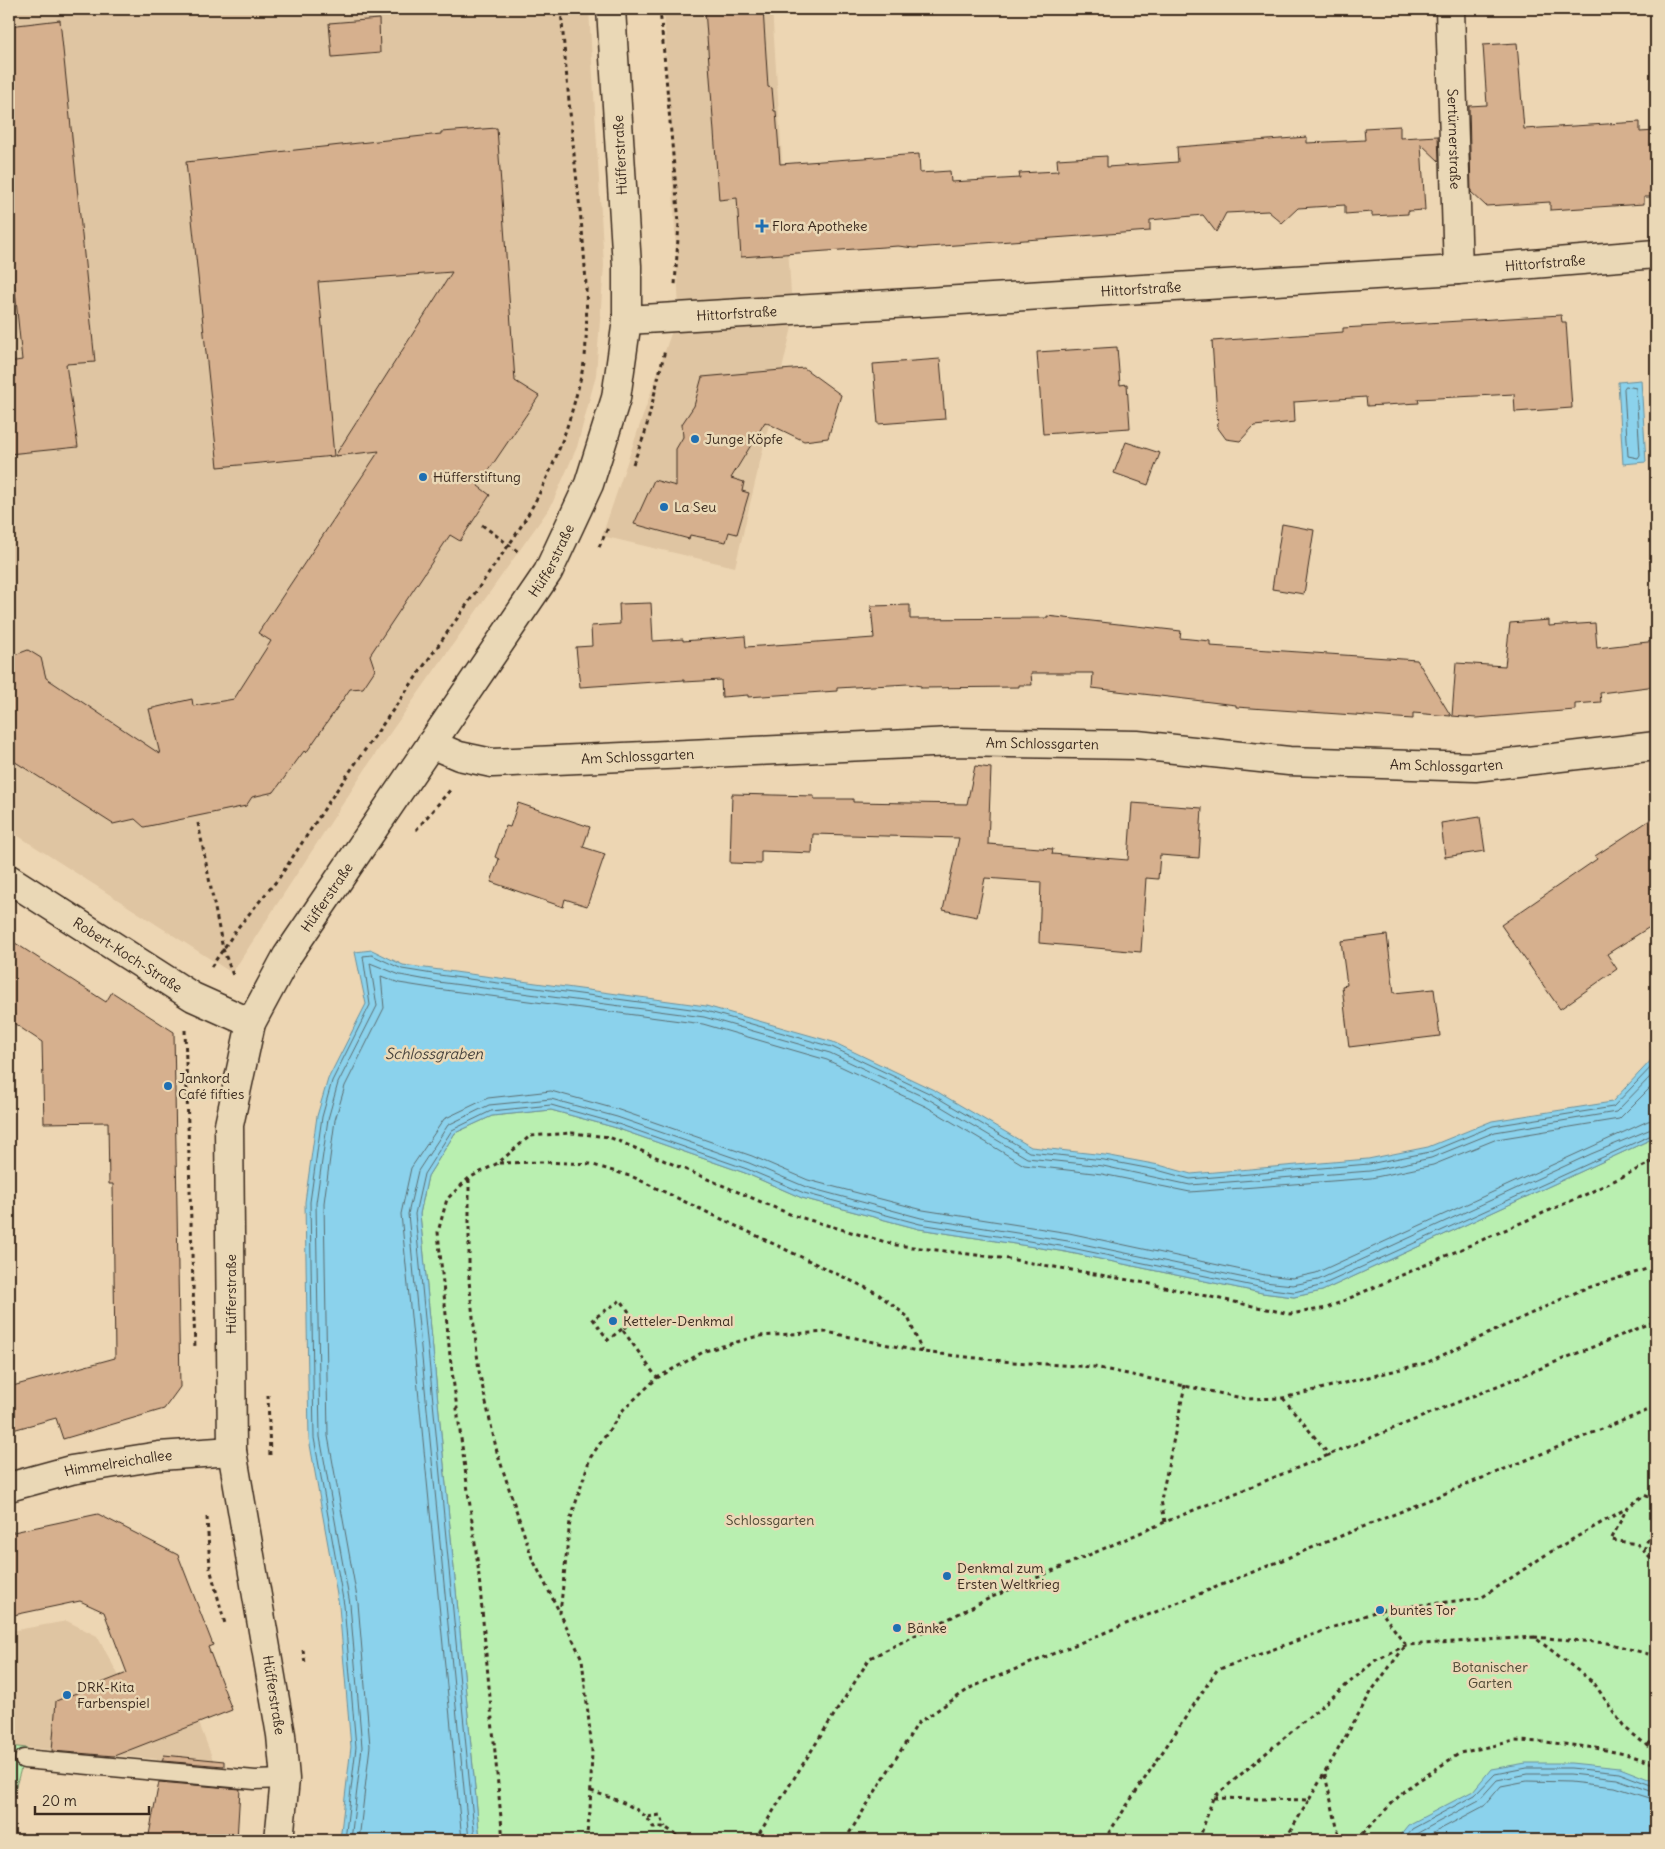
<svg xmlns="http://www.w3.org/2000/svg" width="1665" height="1849" viewBox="0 0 1665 1849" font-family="Delius,sans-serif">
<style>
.built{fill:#dfc5a2}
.green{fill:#b9efb0;stroke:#7a8c67}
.water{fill:#8bd2ec;stroke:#6b8f9a}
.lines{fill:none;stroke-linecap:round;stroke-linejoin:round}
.shore{stroke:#5b6d70;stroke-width:1}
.building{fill:#d6b08e;stroke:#3b2a1e}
.lane-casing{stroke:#3b2a1e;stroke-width:21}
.street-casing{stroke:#3b2a1e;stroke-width:31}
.secondary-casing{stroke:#3b2a1e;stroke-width:31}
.path{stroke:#3b2a1e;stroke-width:3;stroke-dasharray:4 4;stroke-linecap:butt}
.lane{stroke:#ead8b6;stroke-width:18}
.street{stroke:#ead8b6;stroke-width:28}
.secondary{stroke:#ead8b6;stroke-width:28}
.poi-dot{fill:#1f6fb2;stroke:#ead8b6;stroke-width:2}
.labels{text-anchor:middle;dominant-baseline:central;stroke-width:5;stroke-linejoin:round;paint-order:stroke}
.street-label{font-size:14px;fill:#3b2a1e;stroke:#ead8b6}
.poi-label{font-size:14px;fill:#3b2a1e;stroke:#ead8b6;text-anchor:start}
.park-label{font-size:14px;fill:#4e4834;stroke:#ead8b6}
.water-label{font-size:15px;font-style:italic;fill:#47433d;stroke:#ead8b6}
</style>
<rect width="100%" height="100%" fill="#edd6b3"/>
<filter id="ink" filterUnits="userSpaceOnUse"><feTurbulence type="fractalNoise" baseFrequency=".02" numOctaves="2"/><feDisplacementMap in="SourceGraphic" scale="10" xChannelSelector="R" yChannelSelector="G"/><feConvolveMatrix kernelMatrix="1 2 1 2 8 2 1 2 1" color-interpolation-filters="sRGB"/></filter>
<g filter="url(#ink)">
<path class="built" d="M 9,9 L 589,9 L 604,265 L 596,375 L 577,447 L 551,506 L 378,750 L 232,973 L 9,830 Z
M 664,9 L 772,9 L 793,323 L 735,567 L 602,536 L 679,310 Z
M 67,1621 L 97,1636 L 119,1676 L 145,1744 L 199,1723 L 213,1760 L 224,1761 L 224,1765 L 9,1746 L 9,1629 L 11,1631 Z"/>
<path class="green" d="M 551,1110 L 613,1127 L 745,1173 L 802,1198 L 919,1229 L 1066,1252 L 1262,1293 L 1294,1297 L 1322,1291 L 1656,1137 L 1656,1840 L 480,1840 L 420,1214 L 428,1176 L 455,1133 L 492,1116 Z
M 9,1746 L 27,1748 L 9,1810 Z"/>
<path class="water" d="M 1641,380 L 1646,462 L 1623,464 L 1618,382 Z
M 372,950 L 403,965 L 706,1006 L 833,1042 L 936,1091 L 1031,1147 L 1105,1155 L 1159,1165 L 1191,1174 L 1368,1159 L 1428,1147 L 1492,1121 L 1612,1102 L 1656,1055 L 1656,1137 L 1322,1291 L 1294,1297 L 1262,1293 L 1066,1252 L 919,1229 L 802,1198 L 745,1173 L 613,1127 L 551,1110 L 492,1116 L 455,1133 L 428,1176 L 420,1214 L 480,1840 L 340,1840 L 351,1747 L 339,1606 L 309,1439 L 305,1202 L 317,1116 L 328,1079 L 366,1004 L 355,952 Z
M 1526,1763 L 1571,1763 L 1620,1768 L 1656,1782 L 1656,1840 L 1396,1840 L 1408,1825 L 1473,1791 L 1491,1769 Z"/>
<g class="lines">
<path class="shore" d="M 1626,386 L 1636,388 L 1640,455 L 1638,458 L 1628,456 L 1624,389 Z
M 345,1840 L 356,1747 L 344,1605 L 314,1438 L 310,1202 L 322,1117 L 332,1081 L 370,1005 L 363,956 L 372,955 L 402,969 L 439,975 L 706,1011 L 832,1047 L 933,1095 L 1029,1152 L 1104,1160 L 1157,1170 L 1190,1179 L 1369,1164 L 1430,1152 L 1493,1126 L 1613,1107 L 1656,1062
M 351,1840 L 362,1747 L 350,1604 L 320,1437 L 316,1203 L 328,1119 L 338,1083 L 377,1006 L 370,963 L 400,975 L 438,982 L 704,1017 L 830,1053 L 930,1100 L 1027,1158 L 1103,1166 L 1190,1185 L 1370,1171 L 1431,1158 L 1495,1132 L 1616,1112 L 1656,1071
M 359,1840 L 370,1746 L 358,1603 L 328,1436 L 324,1203 L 335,1120 L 345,1086 L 384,1008 L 381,976 L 399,983 L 437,989 L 703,1024 L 827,1060 L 927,1107 L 1024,1165 L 1102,1174 L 1190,1192 L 1371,1178 L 1433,1165 L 1497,1139 L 1619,1119 L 1656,1082
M 462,1840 L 401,1214 L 411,1168 L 444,1119 L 488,1098 L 551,1091 L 619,1110 L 752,1156 L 808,1180 L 923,1210 L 1069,1233 L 1265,1275 L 1293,1278 L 1316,1273 L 1648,1121 L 1656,1119
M 469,1840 L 408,1214 L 418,1171 L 448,1125 L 489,1105 L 551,1099 L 617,1117 L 749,1163 L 806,1187 L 921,1218 L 1068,1241 L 1264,1282 L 1293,1285 L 1318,1280 L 1591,1154 L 1656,1127
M 475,1840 L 415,1214 L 424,1174 L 452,1130 L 491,1111 L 551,1105 L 615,1123 L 747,1169 L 804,1193 L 920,1224 L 1067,1247 L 1263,1288 L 1294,1292 L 1320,1286 L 1656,1133
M 1403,1840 L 1412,1829 L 1475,1795 L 1495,1774 L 1526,1768 L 1571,1768 L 1619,1773 L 1656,1787
M 1410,1840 L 1416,1834 L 1479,1800 L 1497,1780 L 1527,1774 L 1570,1774 L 1617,1779 L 1656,1793
M 1420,1840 L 1484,1806 L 1501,1786 L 1527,1781 L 1570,1782 L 1615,1787 L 1656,1800"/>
</g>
<path class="building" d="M 705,9 L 763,9 L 768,87 L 772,88 L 774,111 L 776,111 L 780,164 L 919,154 L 920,173 L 950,171 L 951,182 L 1020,178 L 1019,173 L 1058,171 L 1057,159 L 1107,156 L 1107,167 L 1178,162 L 1177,147 L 1307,137 L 1307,143 L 1365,140 L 1364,128 L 1400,126 L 1400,138 L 1438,136 L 1439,161 L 1421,144 L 1425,210 L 1408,211 L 1408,214 L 1372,216 L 1372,212 L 1345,214 L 1345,205 L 1298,208 L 1282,223 L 1268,211 L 1226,213 L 1216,232 L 1203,215 L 1150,220 L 1150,231 L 914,248 L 898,246 L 741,257 L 737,198 L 719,200 Z
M 379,19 L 380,53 L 332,57 L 329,23 Z
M 60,20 L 95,362 L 66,364 L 78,447 L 9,454 L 9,362 L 22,360 L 14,280 L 9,281 L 9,26 Z
M 1517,43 L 1524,129 L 1640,122 L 1640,132 L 1656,131 L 1656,197 L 1644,197 L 1644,204 L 1550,210 L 1550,202 L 1486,206 L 1471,192 L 1469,106 L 1487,105 L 1483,45 Z
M 497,128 L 515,381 L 539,396 L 478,486 L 490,495 L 460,541 L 450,535 L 370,655 L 375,670 L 363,688 L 350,689 L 306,753 L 304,751 L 274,792 L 252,797 L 246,806 L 144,827 L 135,819 L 113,824 L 9,758 L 9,657 L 28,650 L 41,658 L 46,678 L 160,754 L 149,709 L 192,699 L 193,706 L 234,699 L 271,641 L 258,633 L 379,451 L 335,456 L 452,272 L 318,282 L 334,456 L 218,467 L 186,162 L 441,134 L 441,132 Z
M 1561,315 L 1562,322 L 1566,322 L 1572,408 L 1515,412 L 1514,394 L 1418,399 L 1419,403 L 1367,406 L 1366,397 L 1294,402 L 1295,422 L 1254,426 L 1240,441 L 1226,439 L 1218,428 L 1212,341 L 1343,332 L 1343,328 Z
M 1117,347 L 1120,385 L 1127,384 L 1130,428 L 1043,434 L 1037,352 Z
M 940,359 L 945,419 L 878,424 L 873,364 Z
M 804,368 L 841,395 L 828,438 L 804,441 L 765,422 L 731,478 L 744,482 L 742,491 L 749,493 L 737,534 L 729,532 L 726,542 L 690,535 L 689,539 L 634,524 L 654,480 L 676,486 L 676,449 L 683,437 L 682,424 L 694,406 L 702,377 Z
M 1126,442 L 1160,453 L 1148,485 L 1114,473 Z
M 1282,524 L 1314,530 L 1304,594 L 1272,589 Z
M 651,603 L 653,641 L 683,639 L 683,641 L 745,636 L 746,647 L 874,638 L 871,606 L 910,605 L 910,619 L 1047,618 L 1047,616 L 1181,631 L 1180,638 L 1210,641 L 1210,646 L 1417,660 L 1451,716 L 1413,713 L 1413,719 L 1236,707 L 1236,705 L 1092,688 L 1093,673 L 1031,673 L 1032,685 L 1019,685 L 1019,687 L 921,688 L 921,686 L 908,684 L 837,688 L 837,691 L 748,697 L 748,695 L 722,697 L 721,680 L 684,682 L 684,680 L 580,687 L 576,647 L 592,646 L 591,626 L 620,624 L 619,604 Z
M 1549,620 L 1549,626 L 1595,623 L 1597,648 L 1656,641 L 1656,686 L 1600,693 L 1601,702 L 1575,704 L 1575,710 L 1476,718 L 1452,716 L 1456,663 L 1505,666 L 1510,623 Z
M 975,766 L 991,768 L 988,844 L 1053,849 L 1052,854 L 1128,860 L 1132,803 L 1202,808 L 1199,858 L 1160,855 L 1158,879 L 1146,878 L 1141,952 L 1039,943 L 1041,882 L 985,878 L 977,917 L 943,910 L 959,838 L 813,834 L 812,853 L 761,851 L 761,864 L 730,863 L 732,794 L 814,796 L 814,799 L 853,799 L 853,802 L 967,804 Z
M 518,803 L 590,827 L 583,847 L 605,854 L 587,906 L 565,899 L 563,907 L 491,882 L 499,859 L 495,857 L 506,826 L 510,827 Z
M 1656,816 L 1656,923 L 1607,954 L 1617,969 L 1560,1009 L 1501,925 L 1597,859 L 1595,856 Z
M 1480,817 L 1485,851 L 1445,857 L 1441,823 Z
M 1387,935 L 1394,993 L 1434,989 L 1440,1036 L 1349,1047 L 1342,986 L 1347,985 L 1341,941 Z
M 9,939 L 106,1002 L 112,992 L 174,1032 L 180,1387 L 164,1409 L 63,1439 L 56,1418 L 9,1431 L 9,1387 L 115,1358 L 113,1184 L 109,1184 L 108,1122 L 44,1123 L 42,1042 L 9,1020 Z
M 98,1514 L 178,1555 L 213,1645 L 208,1647 L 232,1710 L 114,1756 L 52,1751 L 56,1701 L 127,1673 L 104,1612 L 80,1601 L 9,1616 L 9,1533 Z
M 164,1755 L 224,1761 L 224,1766 L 162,1761 Z
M 159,1782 L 240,1789 L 237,1840 L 148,1840 Z"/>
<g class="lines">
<defs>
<path id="lane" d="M 24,1759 L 255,1780 L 285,1779"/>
<g id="street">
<path id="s1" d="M 1450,9 L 1458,270"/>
<path id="s2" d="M 627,320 L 1458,270 L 1656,254"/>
<path id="s3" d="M 431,744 L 459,756 L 492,763 L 953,742 L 1137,745 L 1289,761 L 1475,767 L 1656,746"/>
<path id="s4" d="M 9,879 L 193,997 L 251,1023"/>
</g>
<g id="secondary">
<path id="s5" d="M 9,1487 L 71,1470 L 159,1456 L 232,1451"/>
<path id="s6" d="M 279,1840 L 285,1779 L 281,1735 L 232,1451 L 229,1125 L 251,1023 L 287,956 L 548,572 L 589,484 L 616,398 L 627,320 L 627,266 L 611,9"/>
</g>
</defs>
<use href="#lane" class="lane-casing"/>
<use href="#street" class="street-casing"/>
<use href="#secondary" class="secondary-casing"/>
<path class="path" d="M 561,9 C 565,61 570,112 575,164 C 582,228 590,292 585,357
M 660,9 L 679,223 L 675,285
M 633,464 L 645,433 L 665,350
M 482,525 L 520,553
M 599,547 L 609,526
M 198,823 L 223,949 L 234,978
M 416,830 L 451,789
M 211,967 L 239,926 L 279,878 L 334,794 L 515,536 C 551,479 570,428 584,363
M 185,1030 L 195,1349
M 499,1163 L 543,1162 L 590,1164 L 633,1177 L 877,1293 L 908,1317 L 922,1352
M 469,1179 L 469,1281 L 479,1371 L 497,1452 L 532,1558 L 560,1613
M 622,1329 L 608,1340 L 593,1319 L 621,1300 L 635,1321 L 622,1329 L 657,1378
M 268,1395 L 270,1457
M 1283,1398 L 1330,1456
M 1656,1500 L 1644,1495 L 1627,1508 L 1611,1540 L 1637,1544 L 1656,1563
M 207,1517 L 210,1568 L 225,1624
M 1165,1522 L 1161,1500 L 1185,1385
M 1644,1550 L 1656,1518
M 1380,1610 L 1481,1598 L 1547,1554 L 1627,1508
M 1534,1637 L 1607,1643 L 1656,1656
M 303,1650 L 305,1663
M 1648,1745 L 1656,1735
M 1325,1775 L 1340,1840
M 591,1791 C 611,1798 644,1807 653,1827 L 665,1827 L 683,1840
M 1214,1798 L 1309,1800 L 1285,1840
M 648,1817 L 660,1815 L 665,1827
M 503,1840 L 478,1566 L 450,1356 L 438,1232 L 447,1199 L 469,1178 L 498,1163 L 530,1136 L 572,1133 L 609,1137 L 792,1215 L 896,1245 L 1009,1259 L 1146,1283 L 1290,1314 L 1327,1308 L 1589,1193 L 1656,1160
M 586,1840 L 590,1812 L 592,1750 L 582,1659 L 560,1613 L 570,1521 L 590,1458 L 623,1410 L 657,1378 L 705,1351 L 758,1336 L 827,1332 L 922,1352 L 1012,1362 L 1094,1367 L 1247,1399 L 1283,1398 L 1426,1363 L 1581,1290 L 1656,1266
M 755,1840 L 870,1658 L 990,1598 L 1165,1522 L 1656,1321
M 845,1840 L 918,1723 L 972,1687 L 1656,1407
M 1104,1840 L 1217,1670 L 1380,1610 L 1406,1645 L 1373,1689 L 1309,1800
M 1199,1840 L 1213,1798 L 1376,1660 L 1406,1645 L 1534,1637 L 1594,1683 L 1623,1726 L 1656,1753
M 1358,1840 L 1361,1835 L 1406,1789 L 1460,1753 L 1514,1741 L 1546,1742 L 1596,1748 L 1629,1755 L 1656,1764"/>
<use href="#lane" class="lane"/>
<use href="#street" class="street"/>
<use href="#secondary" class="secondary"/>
</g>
</g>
<g class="poi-dot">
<path d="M759.5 218.5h5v5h5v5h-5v5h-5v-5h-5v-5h5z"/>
<circle cx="695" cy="439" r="5"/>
<circle cx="423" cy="477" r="5"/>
<circle cx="664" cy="507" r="5"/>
<circle cx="168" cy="1086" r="5"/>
<circle cx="613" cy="1321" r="5"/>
<circle cx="947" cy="1576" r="5"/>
<circle cx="1380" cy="1610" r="5"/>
<circle cx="897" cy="1628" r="5"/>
<circle cx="67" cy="1695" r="5"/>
</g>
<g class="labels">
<g class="street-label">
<text stroke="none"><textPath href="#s1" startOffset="130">Sertürnerstraße</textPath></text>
<text transform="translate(620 155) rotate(-93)">Hüfferstraße</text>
<text stroke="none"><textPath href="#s2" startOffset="920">Hittorfstraße</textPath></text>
<text stroke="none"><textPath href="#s2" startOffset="515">Hittorfstraße</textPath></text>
<text stroke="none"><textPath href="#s2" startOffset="110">Hittorfstraße</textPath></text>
<text stroke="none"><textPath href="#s6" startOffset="1376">Hüfferstraße</textPath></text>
<text stroke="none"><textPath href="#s3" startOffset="615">Am Schlossgarten</textPath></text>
<text stroke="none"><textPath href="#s3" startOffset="210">Am Schlossgarten</textPath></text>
<text stroke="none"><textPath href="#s3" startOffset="1020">Am Schlossgarten</textPath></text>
<text stroke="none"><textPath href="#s6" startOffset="971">Hüfferstraße</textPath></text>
<text stroke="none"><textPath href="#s4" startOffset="141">Robert-Koch-Straße</textPath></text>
<text transform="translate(231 1294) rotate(-90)">Hüfferstraße</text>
<text stroke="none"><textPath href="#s5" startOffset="112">Himmelreichallee</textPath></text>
<text transform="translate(274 1695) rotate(81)">Hüfferstraße</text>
</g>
<g class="poi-label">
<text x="772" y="226">Flora Apotheke</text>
<text x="705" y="439">Junge Köpfe</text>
<text x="433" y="477">Hüfferstiftung</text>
<text x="674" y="507">La Seu</text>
<text x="178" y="1078">Jankord<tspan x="178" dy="16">Café fifties</tspan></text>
<text x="623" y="1321">Ketteler-Denkmal</text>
<text x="957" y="1568">Denkmal zum<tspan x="957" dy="16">Ersten Weltkrieg</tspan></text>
<text x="1390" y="1610">buntes Tor</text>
<text x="907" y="1628">Bänke</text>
<text x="77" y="1687">DRK-Kita<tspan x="77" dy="16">Farbenspiel</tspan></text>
</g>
<g class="park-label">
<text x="770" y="1520">Schlossgarten</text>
<text x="1490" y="1667">Botanischer<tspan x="1490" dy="16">Garten</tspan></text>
</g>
<g class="water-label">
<text x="434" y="1053">Schlossgraben</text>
</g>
</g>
<rect width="1665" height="1849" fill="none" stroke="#ead8b6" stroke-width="30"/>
<rect x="15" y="15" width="1635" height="1819" fill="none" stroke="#3b2a1e" stroke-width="2" filter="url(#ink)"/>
<path d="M35 1806v8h114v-8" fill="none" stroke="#3b2a1e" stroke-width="2.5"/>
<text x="42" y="1806" font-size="15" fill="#3b2a1e" stroke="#ead8b6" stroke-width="4" paint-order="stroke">20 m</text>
</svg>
